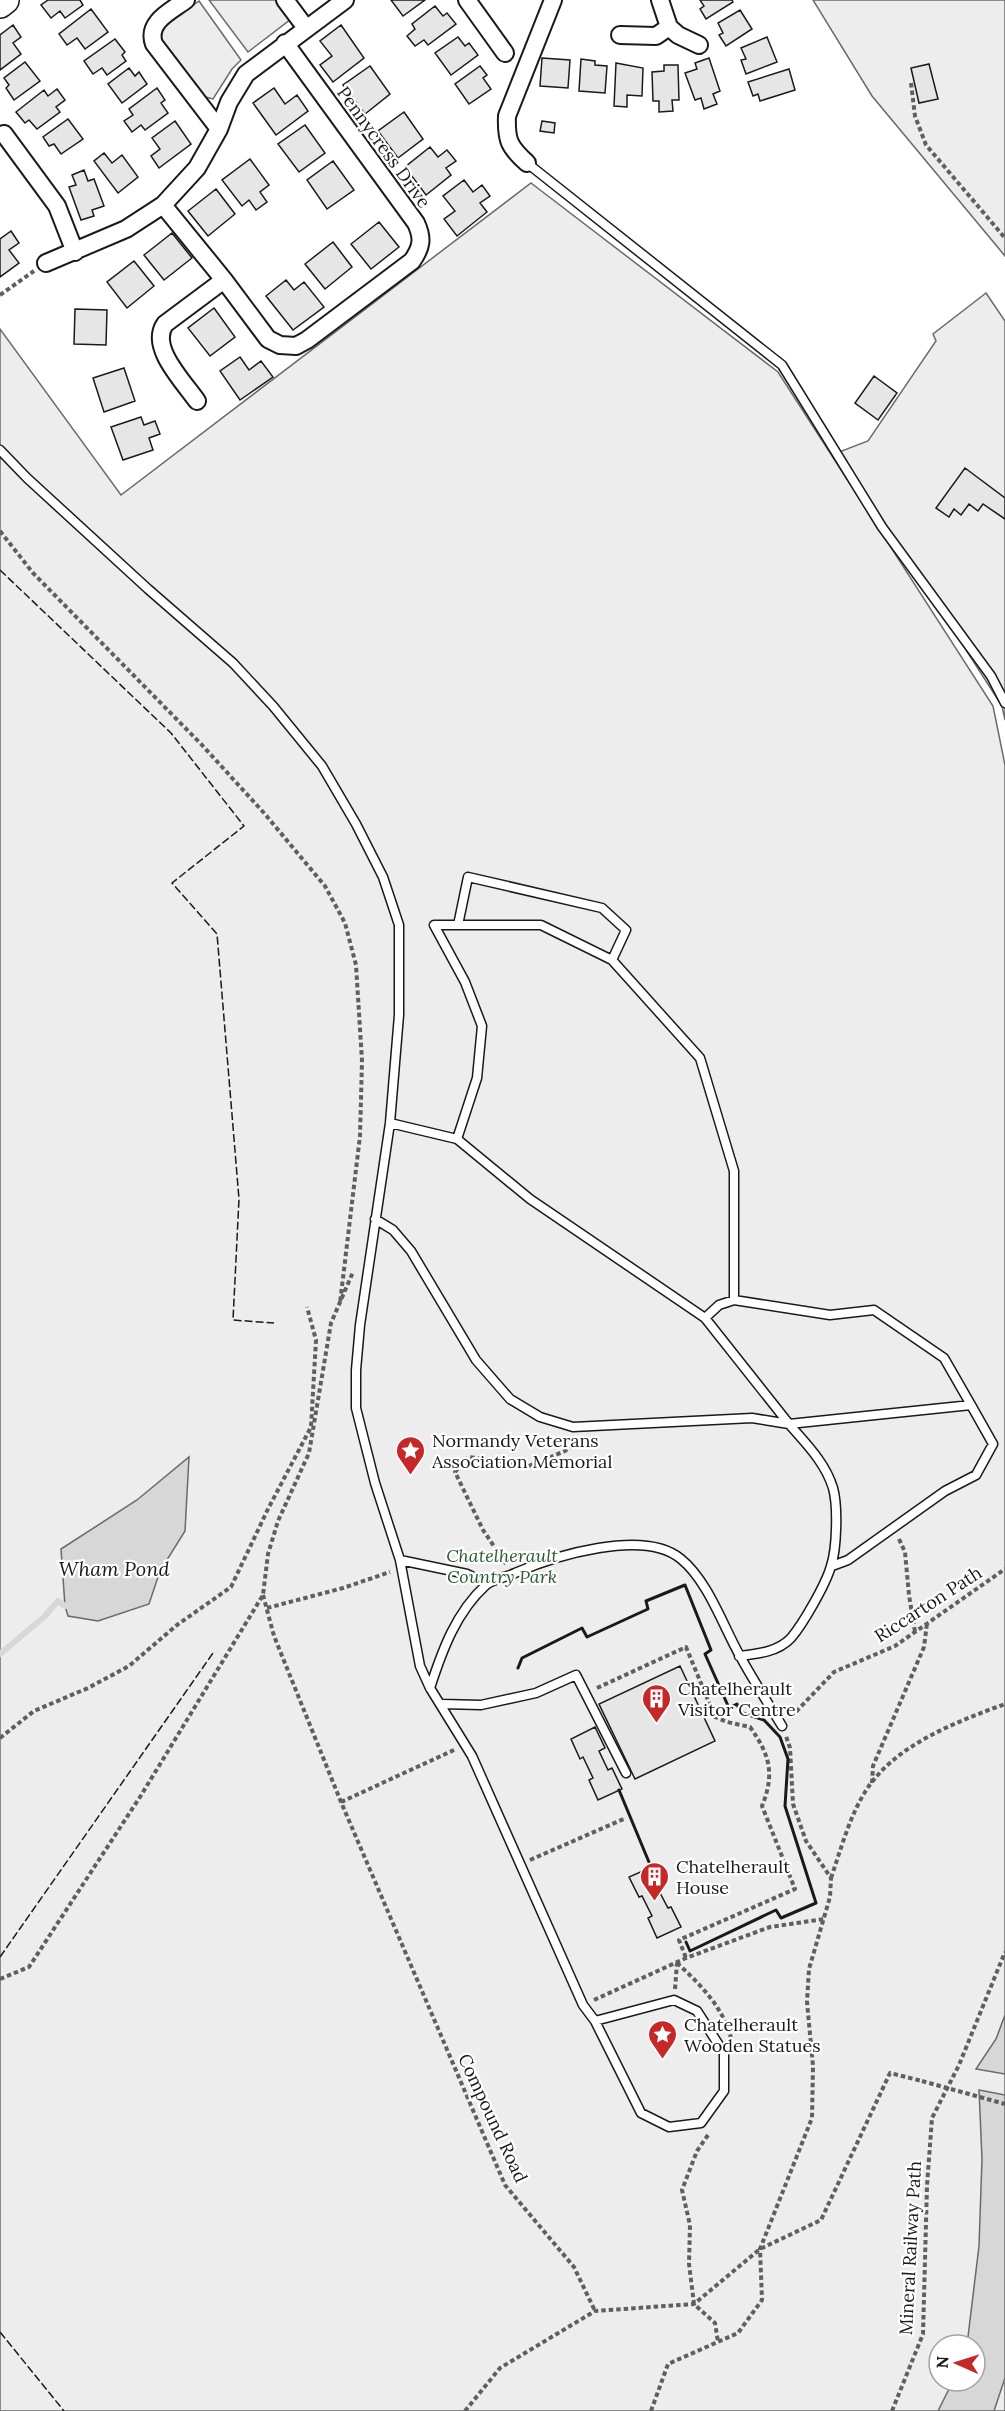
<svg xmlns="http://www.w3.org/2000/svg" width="1005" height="2411" viewBox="0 0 1005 2411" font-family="Lora,serif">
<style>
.built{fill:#ededed;stroke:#6a6a6a;stroke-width:1.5;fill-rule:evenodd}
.water{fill:#d7d7d7;stroke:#6a6a6a;stroke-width:1.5}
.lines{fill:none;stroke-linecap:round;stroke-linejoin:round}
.stream{stroke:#d7d7d7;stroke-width:6}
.building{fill:#e6e6e6;stroke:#1a1a1a;stroke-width:1.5}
.lane-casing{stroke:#1a1a1a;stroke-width:11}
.street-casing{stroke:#1a1a1a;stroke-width:20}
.primary-casing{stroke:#1a1a1a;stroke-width:30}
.path{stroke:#5f5f5f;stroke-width:4;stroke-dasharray:4.5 3;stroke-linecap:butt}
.lane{stroke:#fff;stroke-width:8}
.street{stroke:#fff;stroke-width:16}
.primary{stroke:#fff;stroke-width:27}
.path-bridge{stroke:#5f5f5f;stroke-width:4;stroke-dasharray:4.5 3;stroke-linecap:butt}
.fence{stroke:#1a1a1a;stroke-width:1.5;stroke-dasharray:8 3;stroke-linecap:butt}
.wall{stroke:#1a1a1a;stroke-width:3}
.labels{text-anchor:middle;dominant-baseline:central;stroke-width:4.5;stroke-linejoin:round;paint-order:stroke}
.street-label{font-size:18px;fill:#1a1a1a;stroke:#fff}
.poi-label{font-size:18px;fill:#1a1a1a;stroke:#fff;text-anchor:start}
.park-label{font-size:18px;font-style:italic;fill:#2b5a34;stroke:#fff}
.water-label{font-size:20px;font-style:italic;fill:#1a1a1a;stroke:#fff}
</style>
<rect width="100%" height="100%" fill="#fff"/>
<path class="built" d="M 209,0 L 276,0 L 291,19 L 248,52 Z
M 813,0 L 1005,0 L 1005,256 L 872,96 Z
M 199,1 L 241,60 L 232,69 L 213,99 L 202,96 L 161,42 L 158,34 L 161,28 Z
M 531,183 L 778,372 L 993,706 L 1005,765 L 1005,2411 L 0,2411 L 0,329 L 121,495 ZM 939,2345 L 975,2345 L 975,2381 L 939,2381 Z
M 986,293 L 1005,321 L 1005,720 L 1002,706 L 839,452 L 868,441 L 936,341 L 933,334 Z"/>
<path class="water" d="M 189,1457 L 185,1531 L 160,1571 L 149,1604 L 98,1621 L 68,1616 L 65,1606 L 61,1549 L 137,1500 Z
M 1005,2015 L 1005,2074 L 976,2069 L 996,2039 Z
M 979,2090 L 1005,2095 L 1005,2378 L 994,2411 L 938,2411 L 953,2381 L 975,2381 L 975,2345 L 967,2345 L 979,2246 L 982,2159 Z"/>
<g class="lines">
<path class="stream" d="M 0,1654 L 44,1617 L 58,1601 L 65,1606"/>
</g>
<path class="building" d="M 48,0 L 80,0 L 83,5 L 65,18 L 60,11 L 51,18 L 41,5 Z
M 391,0 L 425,0 L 403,16 Z
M 700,0 L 732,0 L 733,2 L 706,19 L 700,9 L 704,6 Z
M 435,6 L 443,16 L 447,13 L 456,24 L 428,45 L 424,40 L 415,46 L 407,36 L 415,29 L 412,24 Z
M 91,9 L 108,32 L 85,49 L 77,38 L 67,45 L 59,34 Z
M 740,10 L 752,29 L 726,46 L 719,35 L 723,33 L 718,23 Z
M 13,25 L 21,37 L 13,43 L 21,54 L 0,70 L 0,35 Z
M 341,25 L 364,58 L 333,82 L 320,65 L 332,56 L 320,41 Z
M 458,37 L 465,46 L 469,43 L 478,55 L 451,75 L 435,53 Z
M 767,37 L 777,62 L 746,74 L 741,60 L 746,59 L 741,48 Z
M 115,39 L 125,52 L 122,55 L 126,61 L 107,75 L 102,68 L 93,74 L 84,61 Z
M 542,58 L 570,60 L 568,88 L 540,86 Z
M 709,58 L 720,91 L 713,94 L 717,104 L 704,109 L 701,98 L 695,100 L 685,73 L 697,69 L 695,63 Z
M 581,59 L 595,61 L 595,65 L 607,66 L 605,93 L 579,91 Z
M 25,62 L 40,81 L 14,100 L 6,88 L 9,85 L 4,78 Z
M 616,63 L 643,68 L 642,96 L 627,95 L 627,107 L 614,106 Z
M 929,64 L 938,99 L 919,103 L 911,68 Z
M 664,65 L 678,65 L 679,100 L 672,100 L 673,111 L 659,112 L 659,101 L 653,101 L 652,72 L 664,71 Z
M 370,66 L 390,94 L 365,114 L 343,85 Z
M 480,66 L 487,75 L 483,78 L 491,89 L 469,104 L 455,84 Z
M 129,68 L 135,76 L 139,72 L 147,84 L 122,103 L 108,84 Z
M 789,69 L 795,90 L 760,101 L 758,94 L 753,96 L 748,82 Z
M 157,88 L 165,100 L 161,103 L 168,113 L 145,130 L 141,125 L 132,132 L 124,121 L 133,115 L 129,109 Z
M 274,88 L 285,104 L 297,95 L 308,111 L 276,135 L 253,103 Z
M 57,89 L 65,100 L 56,107 L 60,112 L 37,129 L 29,120 L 25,123 L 16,112 L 44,90 L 48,96 Z
M 404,112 L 423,139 L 398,158 L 378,131 Z
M 68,119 L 83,139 L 61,154 L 54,144 L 49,146 L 43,137 Z
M 175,121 L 191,144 L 159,168 L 151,156 L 160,149 L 152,138 Z
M 542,121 L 555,123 L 554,133 L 540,131 Z
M 305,125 L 325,153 L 299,172 L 278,144 Z
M 430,147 L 438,157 L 447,150 L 456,161 L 446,168 L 451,175 L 426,195 L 405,167 Z
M 104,153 L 112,163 L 122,155 L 138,177 L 118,193 L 94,161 Z
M 250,159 L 269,185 L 260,192 L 267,202 L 256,210 L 249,200 L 242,206 L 222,180 Z
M 333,161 L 354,190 L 327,209 L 307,180 Z
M 84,170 L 88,181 L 94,179 L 104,206 L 92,210 L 94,216 L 81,220 L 69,187 L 76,185 L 72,175 Z
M 464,180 L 473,192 L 482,185 L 490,196 L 480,203 L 487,212 L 457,236 L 444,219 L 455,211 L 443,196 Z
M 216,189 L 235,214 L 208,236 L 188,211 Z
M 379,222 L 399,247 L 371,269 L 351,244 Z
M 11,231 L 19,243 L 9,250 L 19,263 L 0,277 L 0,239 Z
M 172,233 L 192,258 L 164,280 L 144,255 Z
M 333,242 L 352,267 L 325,289 L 305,264 Z
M 134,261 L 154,286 L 127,308 L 107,282 Z
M 286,280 L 294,290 L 304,282 L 324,307 L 293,330 L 266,296 Z
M 214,308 L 235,337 L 210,356 L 188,328 Z
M 75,309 L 107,310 L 106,345 L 74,344 Z
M 240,357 L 249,370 L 261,361 L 273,377 L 240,400 L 220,371 Z
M 124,368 L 135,401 L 104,412 L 93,378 Z
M 874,376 L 897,393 L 878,420 L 855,403 Z
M 141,417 L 144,425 L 155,421 L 160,434 L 149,438 L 153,450 L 123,460 L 111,427 Z
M 965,468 L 1005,498 L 1005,519 L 983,504 L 978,511 L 969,504 L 961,515 L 954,509 L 949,517 L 936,508 Z
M 680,1666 L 715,1741 L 635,1779 L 599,1704 Z
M 595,1727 L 605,1748 L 599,1751 L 608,1770 L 612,1768 L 622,1789 L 598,1800 L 589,1780 L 593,1778 L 583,1757 L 580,1759 L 571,1739 Z
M 654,1866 L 664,1887 L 658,1889 L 668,1908 L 671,1907 L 681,1927 L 657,1938 L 648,1918 L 652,1916 L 642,1896 L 639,1897 L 629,1877 Z"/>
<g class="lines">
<defs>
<path id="lane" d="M 527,163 L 782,365 L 882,527 L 991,676 L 1005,703
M 0,450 L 27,478 L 148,589 L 233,663 L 273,706 L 322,766 L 356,824 L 383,877 L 399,925 L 399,1015 L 390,1123 L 360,1325 L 356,1370 L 356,1408 L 375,1483 L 400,1560 L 420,1666 L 430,1688 L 472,1756 L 583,2005 L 595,2021 L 641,2113 L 669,2127 L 701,2123 L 724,2091 L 724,2053 L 697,2011 L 674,2000 L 595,2021
M 458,925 L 468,877 L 602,908 L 626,930 L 612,960
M 457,1139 L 477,1078 L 482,1026 L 465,982 L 434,925 L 541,925 L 612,960 L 700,1058 L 734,1171 L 734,1300 L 719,1305 L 705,1318
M 375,1219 L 393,1230 L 411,1251 L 476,1360 L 510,1399 L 540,1417 L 573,1427 L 752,1418 L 789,1424 L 705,1318 L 530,1199 L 457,1139 L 390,1123
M 734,1300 L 830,1315 L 874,1310 L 944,1358 L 971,1405 L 789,1424
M 400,1560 L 467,1574 L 487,1584
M 832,1566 L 848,1560 L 945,1491 L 976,1475 L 993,1444 L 971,1405
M 739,1656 C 757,1654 778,1652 791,1638 C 803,1624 826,1584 831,1566 C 837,1548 838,1506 833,1488 C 825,1462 806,1444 789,1424
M 430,1688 C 442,1651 456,1612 486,1585 C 493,1579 507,1577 515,1573 C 554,1556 644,1528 681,1559 C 708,1581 723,1626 740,1656 C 753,1680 768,1703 782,1726
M 442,1704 L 481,1705 L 536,1693 L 576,1675 L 626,1773"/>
<path id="street" d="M 186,0 C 171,11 146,22 154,44 L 219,129
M 285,0 L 306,28
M 467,0 L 505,53
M 660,0 L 669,27 L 678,35 L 699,45
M 620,35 L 656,36 L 669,27
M 4,134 L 57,206 L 75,252
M 527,163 C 509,147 506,140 507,116 L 553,0
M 163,205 L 224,280 L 268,339 L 280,345 L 296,346 L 307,340 L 412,261 C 422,247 423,238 416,223 L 285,43
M 46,263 L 126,229 L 163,205 L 197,168 L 219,129 L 229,102 L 246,74 L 345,0
M 197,401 C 183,381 149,347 165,324 L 224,280"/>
<path id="primary" d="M 0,4 L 5,0"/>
</defs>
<use href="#lane" class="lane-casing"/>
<use href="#street" class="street-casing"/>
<use href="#primary" class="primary-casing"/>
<path class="path" d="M 911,83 L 915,116 L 926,145 L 1005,238
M 0,295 L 34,271
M 0,531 L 33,573 L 202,745 L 264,813 L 325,886 L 345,923 L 356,965 L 362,1061 L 360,1136 L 340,1303
M 899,1539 L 905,1552 L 909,1595 L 915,1632
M 506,1564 L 483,1530 L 455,1472 L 468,1457 L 499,1461 L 524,1468 L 565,1451 L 578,1439
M 263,1595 L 274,1636 L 341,1802 L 505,2185 L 574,2267 L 595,2311
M 267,1608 L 343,1588 L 390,1572
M 597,1688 L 686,1647 L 715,1717 L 727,1722 L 750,1727 C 770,1755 775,1774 762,1806 L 795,1889 L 679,1940 L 686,1958
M 791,1717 L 834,1672 L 895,1646 L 1005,1569
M 0,1738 L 34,1711 L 88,1688 L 129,1666 L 177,1625 L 231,1587 L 268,1509 L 311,1427 L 316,1340 L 307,1307
M 872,1783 L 873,1766 L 924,1647 L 927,1623
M 341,1802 L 454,1750
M 530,1860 L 626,1818
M 831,1878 C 841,1849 849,1818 865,1792 C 894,1745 956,1722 1005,1704
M 677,1963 C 700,1984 723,2007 731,2038
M 0,1979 L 29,1967 L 140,1797 L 263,1595 L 268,1554 L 278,1521 L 309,1453 L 331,1323 L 353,1272
M 675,1989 L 677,1963
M 594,2000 L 686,1958 L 770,1927 L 824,1919
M 708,2135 L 697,2151 L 682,2190 L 690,2225 L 689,2264 L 694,2304 L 715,2323 L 718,2342
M 465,2411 L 500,2368 L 595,2311 L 694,2304 L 760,2249 L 821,2220 L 890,2073 L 922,2081
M 651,2411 L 668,2364 L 738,2333 L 762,2300 L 760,2249 L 812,2118 L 813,2066 L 807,2002 L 809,1969 L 830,1897 L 831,1878 L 806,1841 L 793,1804 L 790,1748 L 786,1736
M 892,2411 L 923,2334 L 927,2186 L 932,2118 L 959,2065 L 1005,1952"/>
<use href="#lane" class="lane"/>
<use href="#street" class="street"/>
<use href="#primary" class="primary"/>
<path class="path-bridge" d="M 922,2081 L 1005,2104"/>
<path class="fence" d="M 0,570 L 171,733 L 244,826 L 172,883 L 217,934 L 239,1199 L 233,1320 L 274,1323
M 0,1957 L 213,1653
M 0,2332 L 64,2411"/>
<path class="wall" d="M 518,1668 L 522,1658 L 582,1628 L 587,1637 L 648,1609 L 646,1601 L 685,1585 L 711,1650 L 705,1654 L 729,1708 L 737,1704 L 740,1712 L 764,1720 L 780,1737 L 788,1759 L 785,1806 L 816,1903 L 781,1918 L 776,1910 L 690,1951 L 686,1942
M 619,1790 L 651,1867"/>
</g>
<defs>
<symbol id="sight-pin" viewBox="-11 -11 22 30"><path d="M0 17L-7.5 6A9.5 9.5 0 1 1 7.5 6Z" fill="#c62828" stroke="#fff"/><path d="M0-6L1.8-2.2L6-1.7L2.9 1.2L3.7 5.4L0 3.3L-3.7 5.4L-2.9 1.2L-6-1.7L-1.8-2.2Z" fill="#fff"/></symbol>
<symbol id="building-pin" viewBox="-11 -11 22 30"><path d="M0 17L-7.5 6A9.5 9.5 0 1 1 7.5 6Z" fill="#c62828" stroke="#fff"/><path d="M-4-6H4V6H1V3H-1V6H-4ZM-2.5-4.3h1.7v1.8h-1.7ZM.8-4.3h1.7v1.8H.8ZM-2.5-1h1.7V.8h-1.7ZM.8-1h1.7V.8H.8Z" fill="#fff"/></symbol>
</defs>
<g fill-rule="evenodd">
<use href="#sight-pin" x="394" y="1434" width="33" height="45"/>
<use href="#building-pin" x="640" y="1682" width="33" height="45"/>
<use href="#building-pin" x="638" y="1860" width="33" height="45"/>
<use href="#sight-pin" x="646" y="2018" width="33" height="45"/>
</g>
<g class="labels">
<g class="street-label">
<text transform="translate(384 147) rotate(54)">Pennycress Drive</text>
<text transform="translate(928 1604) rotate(-33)">Riccarton Path</text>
<text transform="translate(493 2118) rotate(65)">Compound Road</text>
<text transform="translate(910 2248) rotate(-87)">Mineral Railway Path</text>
</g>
<g class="poi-label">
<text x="432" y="1440">Normandy Veterans<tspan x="432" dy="21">Association Memorial</tspan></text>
<text x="678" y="1688">Chatelherault<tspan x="678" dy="21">Visitor Centre</tspan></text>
<text x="676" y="1866">Chatelherault<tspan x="676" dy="21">House</tspan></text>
<text x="684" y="2024">Chatelherault<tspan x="684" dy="21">Wooden Statues</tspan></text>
</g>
<g class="park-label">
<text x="502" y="1555">Chatelherault<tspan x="502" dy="21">Country Park</tspan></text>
</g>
<g class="water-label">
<text x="114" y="1568">Wham Pond</text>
</g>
</g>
<g transform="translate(957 2363) rotate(273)"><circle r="28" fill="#ffffff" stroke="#a3a3a3" stroke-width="1.5"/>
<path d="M0-4.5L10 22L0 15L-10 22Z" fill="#c62828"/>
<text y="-9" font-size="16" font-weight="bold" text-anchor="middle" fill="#1a1a1a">N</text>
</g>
</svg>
